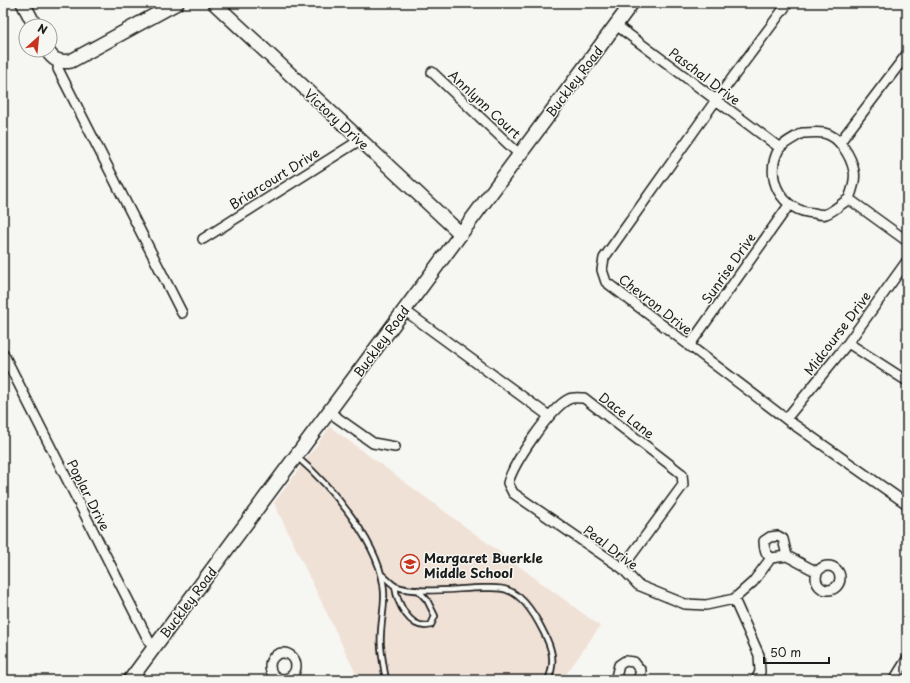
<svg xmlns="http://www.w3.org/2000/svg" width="910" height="683" viewBox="0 0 910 683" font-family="'Playpen Sans',sans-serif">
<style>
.built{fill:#f0e1d6}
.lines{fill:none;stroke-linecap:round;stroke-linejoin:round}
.lane-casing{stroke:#1c1c1c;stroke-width:8}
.street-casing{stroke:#1c1c1c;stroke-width:12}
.secondary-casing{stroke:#1c1c1c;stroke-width:16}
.lane{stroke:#f6f6f2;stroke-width:4.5}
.street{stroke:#f6f6f2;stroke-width:9}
.secondary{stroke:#f6f6f2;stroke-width:13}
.labels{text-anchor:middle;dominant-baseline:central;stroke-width:3;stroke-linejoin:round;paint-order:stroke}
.street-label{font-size:13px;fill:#1c1c1c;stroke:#f6f6f2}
.poi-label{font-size:13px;font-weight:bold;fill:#1c1c1c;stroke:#f6f6f2;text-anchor:start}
</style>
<rect width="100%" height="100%" fill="#f6f6f2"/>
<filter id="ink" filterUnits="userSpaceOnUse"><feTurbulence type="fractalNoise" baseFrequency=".025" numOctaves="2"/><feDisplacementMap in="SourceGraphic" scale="8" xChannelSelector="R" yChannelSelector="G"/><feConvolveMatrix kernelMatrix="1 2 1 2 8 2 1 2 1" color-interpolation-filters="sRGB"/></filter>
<g filter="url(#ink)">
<path class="built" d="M 330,427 L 600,626 L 562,680 L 359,680 L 274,503 Z"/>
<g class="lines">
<defs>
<path id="lane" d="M 297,457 C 331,486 382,546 384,592 C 385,610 379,629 381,647 C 382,658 384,669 386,680
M 381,574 C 385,577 390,583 395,586 C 415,595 460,588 483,588 C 490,588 501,587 507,590 C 523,595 536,617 543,631 C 552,648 556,662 548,680
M 395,586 C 397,603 410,631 431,625 L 435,616 L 427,600 L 418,590"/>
<path id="street" d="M 788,3 L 716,100 L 604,258 L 602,270 L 606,282 L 786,419 L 907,504
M 616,25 L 780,148
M 59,61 L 58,69 L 182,313
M 432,72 L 520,155
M 802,133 C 809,133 817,132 824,133 C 839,136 851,156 854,171 C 856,180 852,190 849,199 C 842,203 834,211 826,214 C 823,215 817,214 814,213 C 782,212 763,177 779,149 C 783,143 796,137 802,133 Z
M 840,142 L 907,54
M 849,199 L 907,241
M 203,239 L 360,140
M 404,310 L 549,416
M 848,343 L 907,381
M 689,346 L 789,205
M 3,353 L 153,649
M 329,412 L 373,443 L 395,447
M 786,419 L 848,343 L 907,261
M 771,558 C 765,554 764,548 764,541 L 770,537 L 778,536 L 783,539 L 787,556
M816 578a12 12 0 1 1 24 0a12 12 0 1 1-24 0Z
M 622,568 L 683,485 L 682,474 L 584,398 C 580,398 573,397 569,399 C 550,408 513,464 508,483 L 513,493 L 622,568 L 638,585 L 685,604 L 706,605 L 734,599 L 753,582 L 771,558 L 787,556 L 817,572
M 734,599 L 759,655 L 760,672 L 756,680
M270 666a13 13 0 1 1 26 0a13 13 0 1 1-26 0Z
M 619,680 L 616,677 L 619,665 L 625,661 L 634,662 L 641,671 L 638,680
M 894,680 L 907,659"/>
<path id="secondary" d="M 23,3 L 35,26
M 214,3 L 461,234
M 47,50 C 53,60 59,63 71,61 L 177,3
M 130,680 L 632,3"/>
</defs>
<use href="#lane" class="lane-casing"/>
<use href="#street" class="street-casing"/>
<use href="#secondary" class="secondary-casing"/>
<use href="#lane" class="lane"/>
<use href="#street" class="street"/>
<use href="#secondary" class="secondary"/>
</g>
</g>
<defs>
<symbol id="school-ring" viewBox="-11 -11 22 22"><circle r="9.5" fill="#f6f6f2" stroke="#c8321e" stroke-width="1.5"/><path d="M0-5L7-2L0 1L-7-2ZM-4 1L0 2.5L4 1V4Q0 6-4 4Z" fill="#c8321e"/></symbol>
</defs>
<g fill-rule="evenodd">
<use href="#school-ring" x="399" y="553" width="22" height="22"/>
</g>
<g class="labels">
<g class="street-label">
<text transform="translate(705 76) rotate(37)">Paschal Drive</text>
<text transform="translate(574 81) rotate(-53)">Buckley Road</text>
<text transform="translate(485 104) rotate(43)">Annlynn Court</text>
<text transform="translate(337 119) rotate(43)">Victory Drive</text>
<text transform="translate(274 178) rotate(-32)">Briarcourt Drive</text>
<text transform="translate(728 268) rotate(-55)">Sunrise Drive</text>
<text transform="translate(656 304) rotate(38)">Chevron Drive</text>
<text transform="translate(837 333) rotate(-53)">Midcourse Drive</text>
<text transform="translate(381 341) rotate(-54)">Buckley Road</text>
<text transform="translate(627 415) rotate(38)">Dace Lane</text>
<text transform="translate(89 495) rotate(63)">Poplar Drive</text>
<text transform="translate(611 547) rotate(37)">Peal Drive</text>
<text transform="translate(188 602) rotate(-53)">Buckley Road</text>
</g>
<g class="poi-label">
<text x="424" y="557">Margaret Buerkle<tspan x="424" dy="15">Middle School</tspan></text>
</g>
</g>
<rect width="910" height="683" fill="none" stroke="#f6f6f2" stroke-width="16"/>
<rect x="8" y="8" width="894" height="667" fill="none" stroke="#1c1c1c" stroke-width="1.5" filter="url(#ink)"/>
<g transform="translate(38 38) rotate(27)"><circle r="19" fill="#f6f6f2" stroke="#9f9f9c"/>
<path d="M0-3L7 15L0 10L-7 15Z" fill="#c8321e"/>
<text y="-6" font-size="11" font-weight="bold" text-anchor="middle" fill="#1c1c1c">N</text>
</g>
<path d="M764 657v6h65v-6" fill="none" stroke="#1c1c1c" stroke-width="2"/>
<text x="770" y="657" font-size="12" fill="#1c1c1c" stroke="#f6f6f2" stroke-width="3" paint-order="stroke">50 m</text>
</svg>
